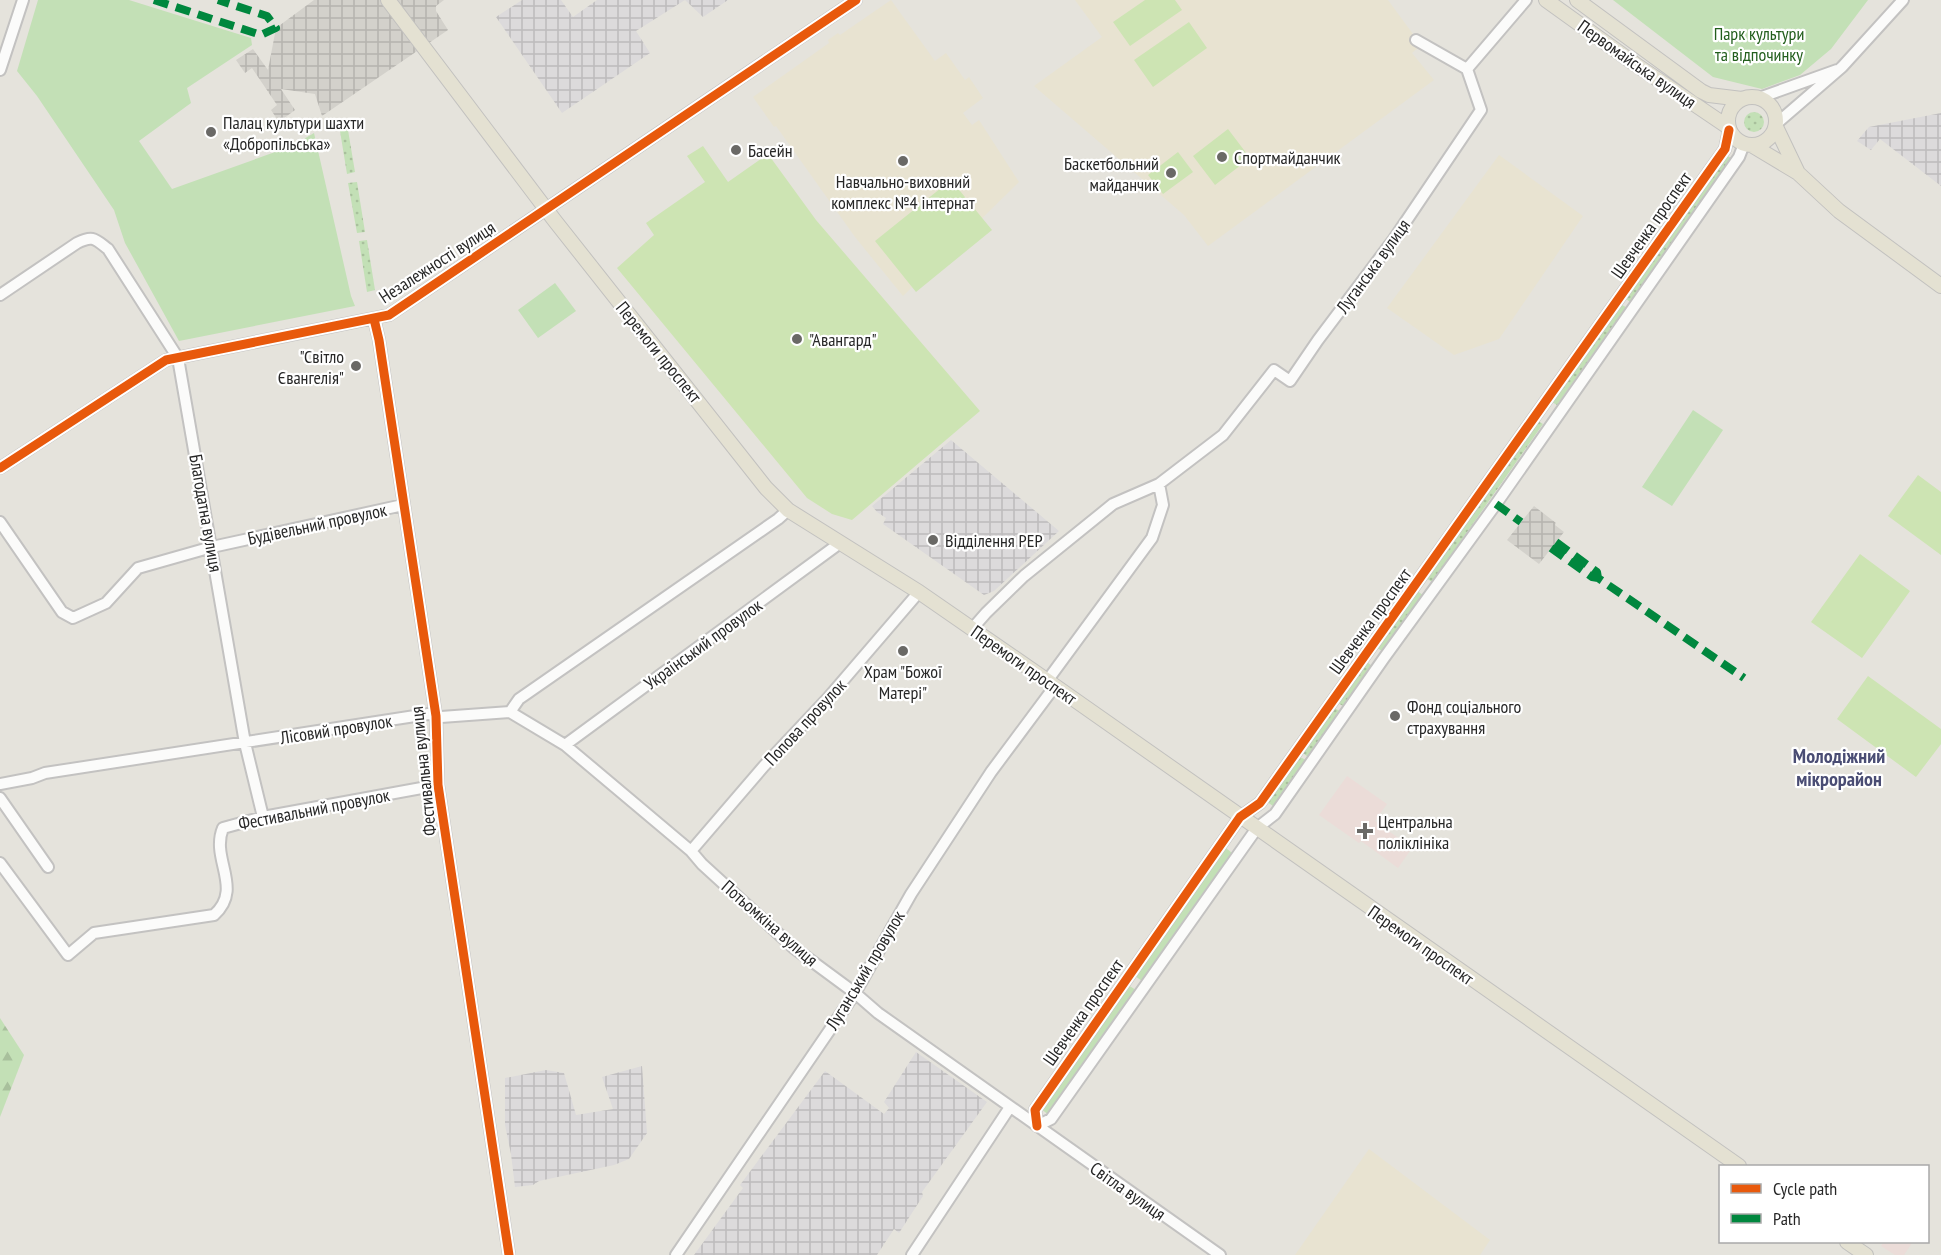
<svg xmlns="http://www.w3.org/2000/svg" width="1941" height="1255" viewBox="0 0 1941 1255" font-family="'PT Sans Narrow',sans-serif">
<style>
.industrial{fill:url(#industrial-grid)}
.education{fill:#e8e3d1}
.medical{fill:#ebdcd8}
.grass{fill:url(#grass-dots)}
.forest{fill:url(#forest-firs)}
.park{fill:#c3e0b6}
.pitch{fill:#cde4b3}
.plaza{fill:url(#plaza-grid)}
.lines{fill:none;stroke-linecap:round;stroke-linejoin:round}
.minor-casing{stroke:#c3c2c1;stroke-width:14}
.major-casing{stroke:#c2c1bf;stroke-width:16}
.minor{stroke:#fbfbfa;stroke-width:10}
.major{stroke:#e4e1d2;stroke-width:14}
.quiet{stroke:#00873e;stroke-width:8;stroke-dasharray:15 8;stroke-linecap:butt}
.cycleway-casing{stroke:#fff;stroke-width:13}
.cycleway{stroke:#e8590c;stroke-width:9}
.poi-dot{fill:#6a6966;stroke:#fff;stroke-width:2}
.labels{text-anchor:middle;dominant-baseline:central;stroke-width:4.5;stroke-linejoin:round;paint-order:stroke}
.park-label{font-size:18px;fill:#225e1c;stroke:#fff}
.street-label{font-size:18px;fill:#272727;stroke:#fff}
.poi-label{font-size:18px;fill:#272727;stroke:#fff;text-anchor:start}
.neighbourhood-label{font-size:20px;font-weight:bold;fill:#4a4d74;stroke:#fff}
</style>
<defs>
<pattern id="industrial-grid" width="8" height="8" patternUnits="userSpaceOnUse" patternTransform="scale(1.5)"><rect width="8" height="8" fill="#dcdadb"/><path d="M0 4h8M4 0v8" fill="none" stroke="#bdbbbc"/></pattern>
<pattern id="grass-dots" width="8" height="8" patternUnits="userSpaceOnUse" patternTransform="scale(1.5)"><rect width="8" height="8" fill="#c3e0b6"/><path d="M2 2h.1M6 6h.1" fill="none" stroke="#a8c09c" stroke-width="1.8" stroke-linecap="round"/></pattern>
<pattern id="forest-firs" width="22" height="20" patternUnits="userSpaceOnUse" patternTransform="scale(1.5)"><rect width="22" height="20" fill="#c3e0b6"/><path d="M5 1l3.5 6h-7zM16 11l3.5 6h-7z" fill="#a8c09c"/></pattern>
<pattern id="plaza-grid" width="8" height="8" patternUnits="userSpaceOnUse" patternTransform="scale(1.5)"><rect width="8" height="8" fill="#d3d1cb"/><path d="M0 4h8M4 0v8" fill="none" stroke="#b5b3ae"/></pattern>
</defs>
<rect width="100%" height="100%" fill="#e5e3dc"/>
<path class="industrial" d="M 522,0 L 561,0 L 573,17 L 597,0 L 728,0 L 703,17 L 685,0 L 636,31 L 650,53 L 562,113 L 496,17 Z
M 1941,113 L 1941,186 L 1880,139 L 1871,150 L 1857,141 L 1869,127 Z
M 951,440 L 1059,531 L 994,591 L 984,595 L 883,524 L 886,518 L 877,512 L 872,506 Z
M 916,1052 L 987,1102 L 922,1192 L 923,1196 L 899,1233 L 894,1229 L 877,1255 L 694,1255 L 743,1188 L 740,1185 L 825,1071 L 884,1114 L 889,1108 L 884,1102 Z
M 642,1066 L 647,1133 L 629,1159 L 614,1165 L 539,1181 L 533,1185 L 515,1187 L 511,1154 L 505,1125 L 505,1078 L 546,1070 L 564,1073 L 576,1115 L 613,1109 L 602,1077 Z"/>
<path class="education" d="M 891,0 L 935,61 L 946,53 L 965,80 L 969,77 L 983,98 L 963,113 L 972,125 L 979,120 L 1019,182 L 903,296 L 855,237 L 776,126 L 774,127 L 753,97 L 829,43 L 828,40 L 838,33 L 840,35 Z
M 1075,0 L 1388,0 L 1421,45 L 1412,53 L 1434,80 L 1208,246 L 1184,215 L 1034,86 L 1102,37 Z
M 1499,155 L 1583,216 L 1499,339 L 1454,355 L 1387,308 Z
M 1369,1149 L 1490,1240 L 1480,1255 L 1295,1255 Z"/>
<path class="medical" d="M 1347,776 L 1387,804 L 1375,821 L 1412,848 L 1398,868 L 1361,841 L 1359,843 L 1319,815 Z
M 1884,1242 L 1910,1242 L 1912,1243 L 1904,1255 L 1895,1255 L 1881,1246 Z"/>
<path class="grass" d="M1744 122a10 10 0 1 1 20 0a10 10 0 1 1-20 0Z
M 348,130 L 355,172 L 347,174 L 340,131 Z
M 1726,155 L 1731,158 L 1630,302 L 1625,298 Z
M 357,182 L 365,232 L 357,233 L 348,183 Z
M 367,240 L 375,290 L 367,292 L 359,241 Z
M 1620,304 L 1626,307 L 1557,405 L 1552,402 Z
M 1538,421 L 1543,424 L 1432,582 L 1426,578 Z
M 1417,591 L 1423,595 L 1384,652 L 1377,648 Z
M 1367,662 L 1372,666 L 1343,706 L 1338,703 Z
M 1334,708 L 1340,711 L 1308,757 L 1303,753 Z
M 1300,757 L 1306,760 L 1273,806 L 1267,802 Z"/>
<path class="forest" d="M 0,1018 L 24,1055 L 0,1117 Z"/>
<path class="park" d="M 38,0 L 129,0 L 251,38 L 252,45 L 187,88 L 191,103 L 139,141 L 172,189 L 292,146 L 314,133 L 351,296 L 355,306 L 179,341 L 125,243 L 114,210 L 37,96 L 17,71 Z
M 1613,0 L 1868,0 L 1831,49 L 1800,75 L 1762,89 L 1713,77 Z
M 555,283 L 576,311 L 538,338 L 518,310 Z
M 1693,410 L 1723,430 L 1672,506 L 1642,487 Z
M 1226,848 L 1232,853 L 1142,981 L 1135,976 Z
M 1128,985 L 1136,990 L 1049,1115 L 1041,1109 Z"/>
<path class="pitch" d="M 1145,0 L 1175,0 L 1182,10 L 1130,46 L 1113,22 Z
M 1189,22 L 1207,48 L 1153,87 L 1134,60 Z
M 1228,129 L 1250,158 L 1215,185 L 1193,156 Z
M 703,146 L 728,182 L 768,154 L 816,220 L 980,411 L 852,520 L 832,514 L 807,498 L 617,268 L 654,235 L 646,223 L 705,182 L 687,156 Z
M 1178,152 L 1193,172 L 1163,194 L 1148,175 Z
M 951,180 L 992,230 L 916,292 L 875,241 Z
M 1918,475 L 1941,492 L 1941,555 L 1888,516 Z
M 1860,554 L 1910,591 L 1862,658 L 1811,622 Z
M 1868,676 L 1941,729 L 1941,744 L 1916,777 L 1837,719 Z"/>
<path class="plaza" d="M 314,0 L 444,0 L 436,6 L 436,11 L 448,30 L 322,116 L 315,94 L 281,89 L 295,110 L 279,122 L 271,110 L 277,105 L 252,68 L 245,73 L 236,60 L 253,49 L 268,70 L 276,28 Z
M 1534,506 L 1556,523 L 1555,525 L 1564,532 L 1539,564 L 1507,540 Z"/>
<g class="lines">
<defs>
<path id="minor" d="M 1416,40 L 1467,69
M 0,70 L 23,0
M 1759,98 L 1837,70
M 1776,124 L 1842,67 L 1903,0
M 0,295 L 77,243 C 93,235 95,239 108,249 L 178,358 L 245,743 L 263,817
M 374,319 L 379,340 L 436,716 L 438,785 L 509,1255
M 0,468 L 166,360 L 389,315 L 856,0
M 0,522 L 62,612 L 73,618 L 106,603 L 138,568 L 212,547 L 403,505
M 972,629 L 986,613 L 1024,576 L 1113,504 L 1159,484 L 1223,435 L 1274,370 L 1290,381 L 1318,340 L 1394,239 L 1481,110 L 1467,69 L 1526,0
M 1047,681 L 1152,538 L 1163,505 L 1159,484
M 510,712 L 565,745 L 691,851 L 702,864 L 794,948 L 855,993 L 878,1013 L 1220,1255
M 565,745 L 840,543
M 0,784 L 32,778 L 45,773 L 428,714 L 441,717 L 510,712 L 519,699 L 778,519 L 788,510
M 0,798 L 48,867
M 691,851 L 764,766 L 828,698 L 919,592
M 0,863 L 68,955 L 94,933 L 214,915 C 244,888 210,859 223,828 L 263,817 L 438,785
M 1037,1126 L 1035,1110 L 1240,817 L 1260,803 L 1725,149 L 1729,130
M 1037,1126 L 1051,1119 L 1257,828 L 1275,814 L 1384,658 L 1496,504 L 1739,157 L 1744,144
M 676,1255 L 855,993 L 911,894 L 991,772 L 1055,686
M 912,1255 L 1010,1107"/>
<path id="major" d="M 388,0 L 555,221 L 766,488 L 788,510 L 919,592 L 1055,686 L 1739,1166
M 1546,0 L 1635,64 L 1728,127
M 1577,0 L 1701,91 L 1709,95 L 1742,99
M1728 121a24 24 0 1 1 48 0a24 24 0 1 1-48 0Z
M 1776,127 L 1798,173
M 1753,146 L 1798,173 L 1839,211 L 1941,286
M 1847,1242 L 1866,1255"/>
</defs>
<use href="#minor" class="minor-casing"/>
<use href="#major" class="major-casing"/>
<use href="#minor" class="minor"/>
<use href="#major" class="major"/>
<path class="quiet" d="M 154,0 L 261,35 L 276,28 L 267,16 L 218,0
M 1496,504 L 1521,522
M 1556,542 L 1597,572 L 1598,578
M 1551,548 L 1592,577 L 1598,578 L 1744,678"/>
<defs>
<path id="cycleway" d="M 374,319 L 379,340 L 436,716 L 438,785 L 509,1255
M 0,468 L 166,360 L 389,315 L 856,0
M 1037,1126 L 1035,1110 L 1240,817 L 1260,803 L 1725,149 L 1729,130"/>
</defs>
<use href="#cycleway" class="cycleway-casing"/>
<use href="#cycleway" class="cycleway"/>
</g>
<g class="poi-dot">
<circle cx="211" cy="132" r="6"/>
<circle cx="736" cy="150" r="6"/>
<circle cx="1222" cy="157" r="6"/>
<circle cx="903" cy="161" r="6"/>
<circle cx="1171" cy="173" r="6"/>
<circle cx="797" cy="339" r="6"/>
<circle cx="356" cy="366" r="6"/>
<circle cx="933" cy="540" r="6"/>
<circle cx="903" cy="651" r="6"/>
<circle cx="1395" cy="716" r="6"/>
<path d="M1362 822h6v6h6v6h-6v6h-6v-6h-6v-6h6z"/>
</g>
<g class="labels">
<g class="park-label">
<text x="1759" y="33">Парк культури<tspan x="1759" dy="21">та відпочинку</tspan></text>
</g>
<g class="street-label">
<text transform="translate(1637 64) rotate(35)">Первомайська вулиця</text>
<text transform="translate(1651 225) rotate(-55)">Шевченка проспект</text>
<text transform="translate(437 262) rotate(-33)">Незалежності вулиця</text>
<text transform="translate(1373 266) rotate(-54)">Луганська вулиця</text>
<text transform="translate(659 352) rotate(51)">Перемоги проспект</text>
<text transform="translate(206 513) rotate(80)">Благодатна вулиця</text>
<text transform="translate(317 524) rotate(-12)">Будівельний провулок</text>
<text transform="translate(1370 621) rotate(-54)">Шевченка проспект</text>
<text transform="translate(703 644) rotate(-36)">Український провулок</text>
<text transform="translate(1024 665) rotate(35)">Перемоги проспект</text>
<text transform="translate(805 722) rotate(-47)">Попова провулок</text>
<text transform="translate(336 729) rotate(-9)">Лісовий провулок</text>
<text transform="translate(423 771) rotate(-96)">Фестивальна вулиця</text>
<text transform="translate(314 809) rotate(-11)">Фестивальний провулок</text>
<text transform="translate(770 923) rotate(41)">Потьомкіна вулиця</text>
<text transform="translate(1421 945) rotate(35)">Перемоги проспект</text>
<text transform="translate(865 970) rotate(-59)">Луганський провулок</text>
<text transform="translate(1083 1012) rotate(-55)">Шевченка проспект</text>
<text transform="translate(1128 1191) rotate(35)">Світла вулиця</text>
</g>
<g class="poi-label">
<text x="223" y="122">Палац культури шахти<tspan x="223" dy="21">«Добропільська»</tspan></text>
<text x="748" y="150">Басейн</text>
<text x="1234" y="157">Спортмайданчик</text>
<text x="1159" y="163" text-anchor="end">Баскетбольний<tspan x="1159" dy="21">майданчик</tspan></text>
<text x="903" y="181" text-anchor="middle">Навчально-виховний<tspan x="903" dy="21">комплекс №4 інтернат</tspan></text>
<text x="809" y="339">"Авангард"</text>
<text x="344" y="356" text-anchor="end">"Світло<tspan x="344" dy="21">Євангелія"</tspan></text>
<text x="945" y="540">Відділення РЕР</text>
<text x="903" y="671" text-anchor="middle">Храм "Божої<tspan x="903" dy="21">Матері"</tspan></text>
<text x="1407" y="706">Фонд соціального<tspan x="1407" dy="21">страхування</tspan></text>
<text x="1378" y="821">Центральна<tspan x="1378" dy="21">поліклініка</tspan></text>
</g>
<g class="neighbourhood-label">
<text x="1839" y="756">Молодіжний<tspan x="1839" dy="23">мікрорайон</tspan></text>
</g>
</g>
<rect x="1719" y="1165" width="210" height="78" fill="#ffffff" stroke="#a9a9a9" stroke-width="1.5"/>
<rect x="1731" y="1184" width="30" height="9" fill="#e8590c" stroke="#a9a9a9" stroke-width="1.5"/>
<text x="1773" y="1195" font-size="18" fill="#272727">Cycle path</text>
<rect x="1731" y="1214" width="30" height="9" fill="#00873e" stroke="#a9a9a9" stroke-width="1.5"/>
<text x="1773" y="1225" font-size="18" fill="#272727">Path</text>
</svg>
